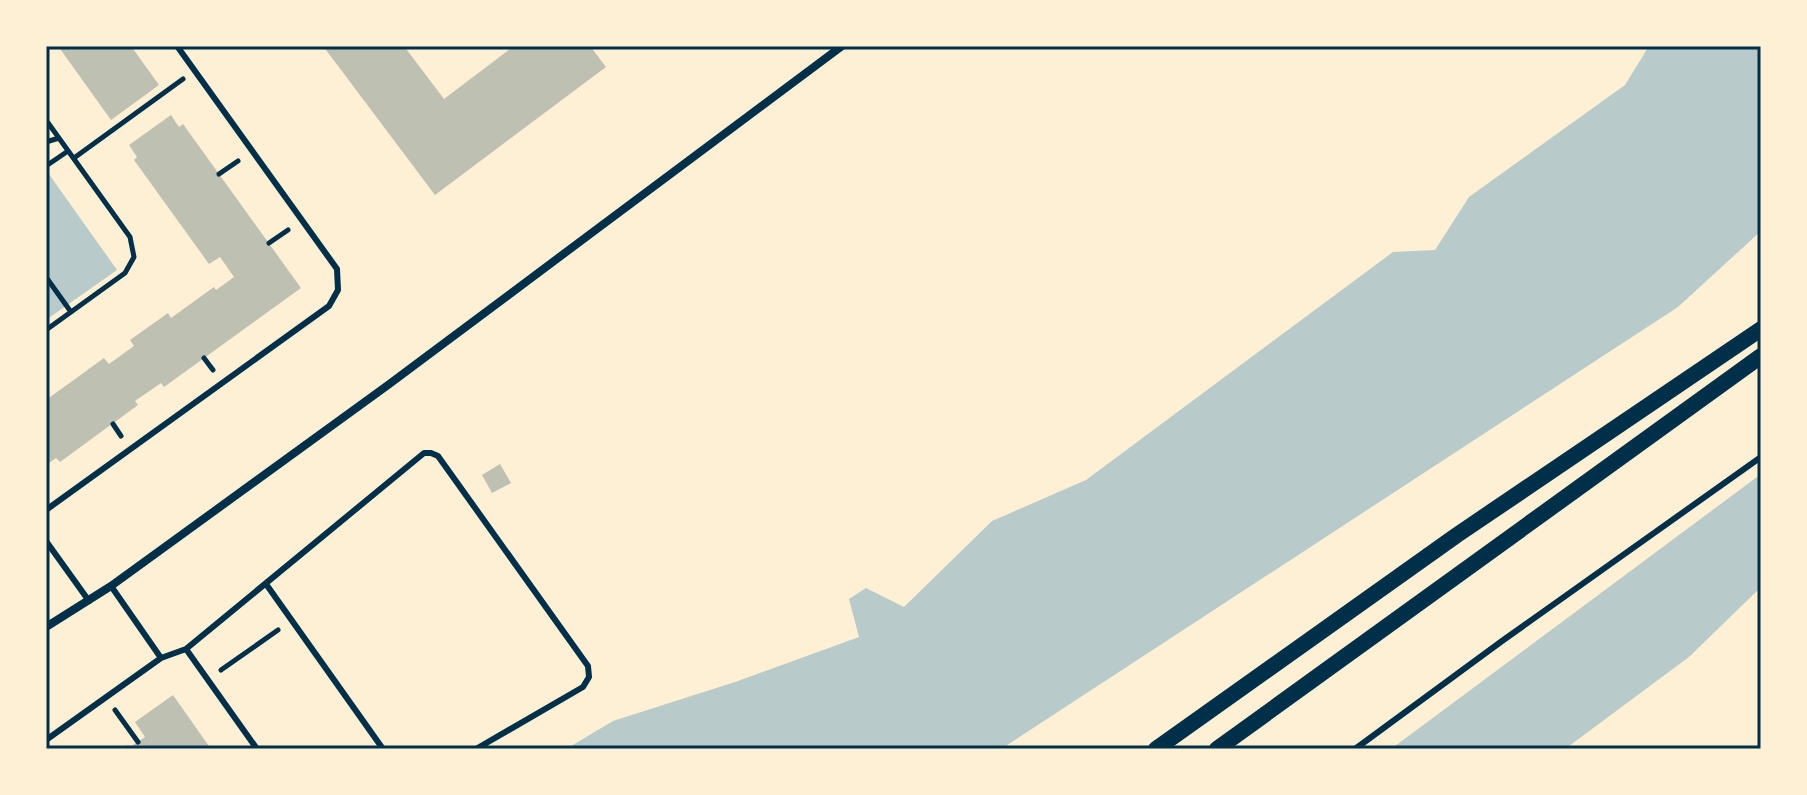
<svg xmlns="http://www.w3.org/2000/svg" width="1807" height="795" viewBox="0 0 1807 795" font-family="'Roboto Condensed',sans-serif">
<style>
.green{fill:#b9caca}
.building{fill:#bec0b2}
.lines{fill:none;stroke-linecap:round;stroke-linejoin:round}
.path{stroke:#003049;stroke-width:5}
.service{stroke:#003049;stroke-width:6}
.minor{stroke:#003049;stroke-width:8}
.secondary{stroke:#003049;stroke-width:16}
.neatline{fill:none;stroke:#003049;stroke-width:3}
</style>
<rect width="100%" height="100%" fill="#fdf0d5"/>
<path class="green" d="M 1649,46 L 1761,46 L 1761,231 L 1678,307 L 1001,749 L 566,749 L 613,721 L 735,682 L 859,637 L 849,599 L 866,588 L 904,607 L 992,521 L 1086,480 L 1393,252 L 1435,250 L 1469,197 L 1625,85 Z
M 46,170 L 117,270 L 46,320 Z
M 1761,474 L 1761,587 L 1689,657 L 1565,749 L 1391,749 Z"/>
<path class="building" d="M 58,46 L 131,46 L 159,85 L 111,120 Z
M 323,46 L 404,46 L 444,99 L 514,46 L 590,46 L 606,67 L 435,195 Z
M 171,115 L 179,127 L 183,124 L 301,288 L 164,387 L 161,383 L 135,401 L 138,405 L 60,462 L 56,458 L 46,465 L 46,400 L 104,358 L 109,364 L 134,346 L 130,340 L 168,313 L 171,318 L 214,287 L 216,290 L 234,277 L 220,257 L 209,264 L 134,160 L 137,157 L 129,145 Z
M 500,464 L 511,483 L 492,493 L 482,475 Z
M 173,695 L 211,749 L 122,749 L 128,745 L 130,747 L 145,737 L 135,722 Z"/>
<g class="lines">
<path class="path" d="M 46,120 L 130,237 L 134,257 L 125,273 L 46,330
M 46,142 L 59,138
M 74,158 L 183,79
M 46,166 L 68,151
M 219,174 L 238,161
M 269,243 L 288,230
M 46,277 L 71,312
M 204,358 L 213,370
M 113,424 L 121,436
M 221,670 L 278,630
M 115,710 L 138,742"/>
<path class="service" d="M 46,510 L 329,306 L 338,290 L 337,269 L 177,46
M 46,541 L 89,601
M 266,584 L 383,749
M 111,586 L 161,658
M 186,649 L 257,749
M 46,740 L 161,658 L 186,649 L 424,453 L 431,453 L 438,456 L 588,666 L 589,677 L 583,687 L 476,749
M 1355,749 L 1502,641 L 1761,457"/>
<path class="minor" d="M 46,627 L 111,586 L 388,385 L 842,46"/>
<path class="secondary" d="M 1156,749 L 1457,535 L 1761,329
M 1217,749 L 1761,356"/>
</g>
<rect width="1807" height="795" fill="none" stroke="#fdf0d5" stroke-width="96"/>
<rect x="48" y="48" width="1711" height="699" class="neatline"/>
</svg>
